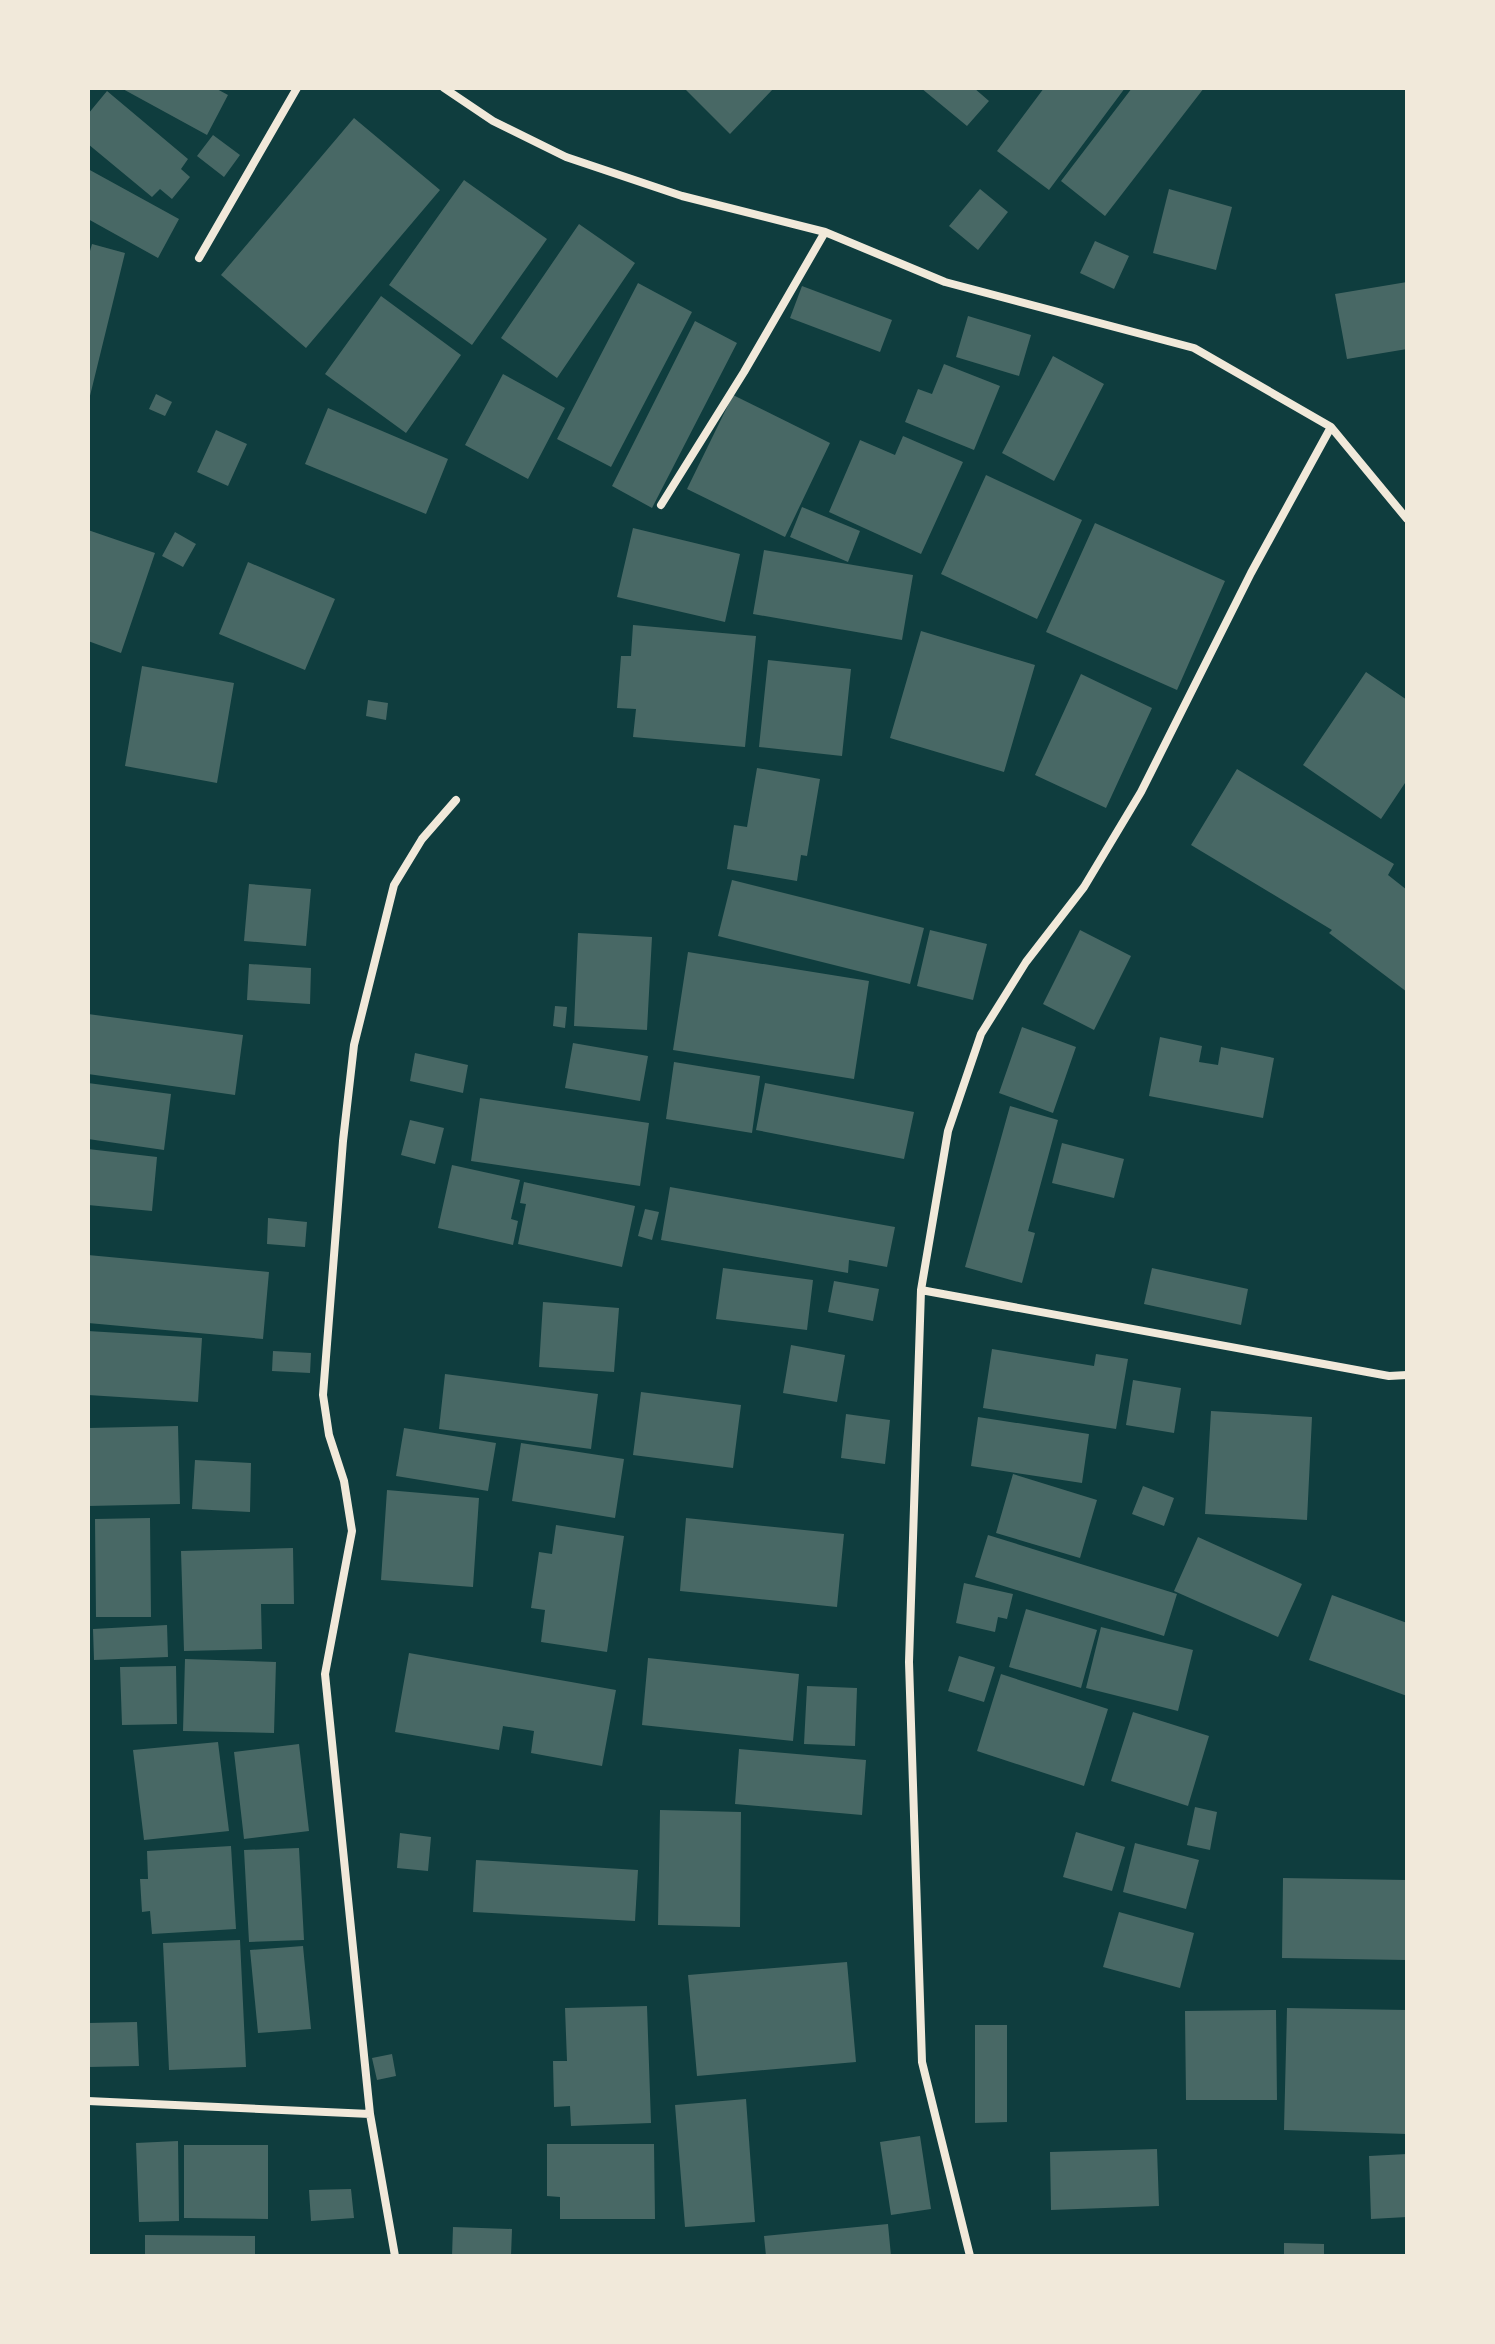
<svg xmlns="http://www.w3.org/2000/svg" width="1495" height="2344" viewBox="0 0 1495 2344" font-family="Ubuntu,sans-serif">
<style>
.building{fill:#486865}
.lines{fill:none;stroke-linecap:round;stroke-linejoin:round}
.minor{stroke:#f1e9da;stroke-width:8}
</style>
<rect width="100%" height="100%" fill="#0f3d3e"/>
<path class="building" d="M 121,88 L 215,88 L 228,95 L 207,135 Z
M 684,88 L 774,88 L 730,134 Z
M 921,88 L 974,88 L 989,101 L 967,126 Z
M 1044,88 L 1125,88 L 1049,190 L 997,151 Z
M 1132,88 L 1204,88 L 1105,216 L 1061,181 Z
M 107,91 L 188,159 L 181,169 L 190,177 L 172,199 L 160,189 L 152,197 L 88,144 L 88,114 Z
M 354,118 L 440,190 L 306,348 L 221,275 Z
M 213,135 L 240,155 L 224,177 L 197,156 Z
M 88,169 L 179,219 L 158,258 L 88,219 Z
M 464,180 L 547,239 L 472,345 L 389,285 Z
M 980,189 L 1008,212 L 978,250 L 949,226 Z
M 1169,189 L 1232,207 L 1216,270 L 1153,253 Z
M 579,224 L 635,263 L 557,378 L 501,338 Z
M 1095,241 L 1129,256 L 1114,289 L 1080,273 Z
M 92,244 L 125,253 L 89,400 L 88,258 Z
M 1407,282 L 1407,349 L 1347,359 L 1335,294 Z
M 638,283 L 692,312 L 611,467 L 557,439 Z
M 802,286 L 892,320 L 880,352 L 790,318 Z
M 381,296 L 461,355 L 406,433 L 325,374 Z
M 968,316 L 1031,335 L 1019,376 L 956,357 Z
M 695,321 L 737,343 L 652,508 L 612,486 Z
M 1053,356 L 1104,384 L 1054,481 L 1002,453 Z
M 944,364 L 1000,386 L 974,450 L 905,422 L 918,389 L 932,394 Z
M 503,374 L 565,408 L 528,479 L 465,445 Z
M 156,394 L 172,402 L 165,416 L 149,409 Z
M 733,395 L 830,443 L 785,537 L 687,489 Z
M 328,408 L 448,459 L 426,514 L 305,464 Z
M 216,430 L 247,444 L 228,486 L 197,472 Z
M 903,436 L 963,462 L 921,554 L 829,512 L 860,440 L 895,455 Z
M 986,475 L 1082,520 L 1037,619 L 941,574 Z
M 802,507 L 860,531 L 848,562 L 790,537 Z
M 1095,523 L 1225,581 L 1177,690 L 1046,632 Z
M 633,528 L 740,554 L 725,622 L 617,597 Z
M 88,530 L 155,553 L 121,653 L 88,641 Z
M 175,532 L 196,544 L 183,567 L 162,556 Z
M 764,550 L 913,575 L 902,640 L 753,614 Z
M 248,562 L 335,599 L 305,670 L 219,634 Z
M 633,625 L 756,636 L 745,747 L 633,737 L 636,709 L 617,708 L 621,656 L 631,656 Z
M 921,631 L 1035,665 L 1004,772 L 890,738 Z
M 768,660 L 851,669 L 842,756 L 759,747 Z
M 142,666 L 234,683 L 217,783 L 125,766 Z
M 1366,672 L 1407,700 L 1407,780 L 1381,819 L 1303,765 Z
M 1081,674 L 1152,708 L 1106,808 L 1035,775 Z
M 368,700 L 388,703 L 386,720 L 366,716 Z
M 757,768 L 820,779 L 807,856 L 801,855 L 797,881 L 727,869 L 734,825 L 747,827 Z
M 1237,769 L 1394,864 L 1388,875 L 1407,890 L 1407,992 L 1329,933 L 1332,930 L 1191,845 Z
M 732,880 L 924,928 L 910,984 L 718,936 Z
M 249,884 L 311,889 L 306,946 L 244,941 Z
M 930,930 L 987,944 L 973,1000 L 917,986 Z
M 1080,930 L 1131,956 L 1094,1030 L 1043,1004 Z
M 578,933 L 652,937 L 647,1030 L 574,1026 Z
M 688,952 L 869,981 L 854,1079 L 673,1050 Z
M 249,964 L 311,968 L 310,1004 L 247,1000 Z
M 555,1006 L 567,1007 L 565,1028 L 553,1026 Z
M 88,1014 L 243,1035 L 235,1095 L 88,1074 Z
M 1022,1027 L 1076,1047 L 1053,1113 L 999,1093 Z
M 1160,1037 L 1202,1046 L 1199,1062 L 1218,1065 L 1221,1047 L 1274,1058 L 1263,1118 L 1149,1096 Z
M 573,1043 L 648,1056 L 640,1101 L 565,1088 Z
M 415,1053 L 468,1065 L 463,1093 L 410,1081 Z
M 674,1062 L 760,1076 L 752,1133 L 666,1119 Z
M 88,1083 L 171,1094 L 164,1150 L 88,1139 Z
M 765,1083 L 914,1112 L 904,1159 L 756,1130 Z
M 480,1098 L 649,1123 L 640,1186 L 471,1161 Z
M 1010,1106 L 1058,1120 L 1028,1231 L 1035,1233 L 1022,1283 L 965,1267 Z
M 410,1120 L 444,1128 L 435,1164 L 401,1155 Z
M 1062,1143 L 1124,1159 L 1114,1198 L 1052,1183 Z
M 88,1149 L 157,1157 L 152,1211 L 88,1205 Z
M 452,1165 L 520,1180 L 511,1219 L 518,1221 L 513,1245 L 438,1228 Z
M 524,1182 L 635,1206 L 622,1267 L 518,1244 L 526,1204 L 520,1203 Z
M 670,1187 L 895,1227 L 887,1267 L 849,1260 L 848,1273 L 661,1240 Z
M 645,1209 L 659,1212 L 652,1240 L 638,1236 Z
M 268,1218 L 307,1222 L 305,1247 L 267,1244 Z
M 88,1255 L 269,1272 L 263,1339 L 88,1323 Z
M 723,1268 L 813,1280 L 807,1330 L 716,1319 Z
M 1152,1268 L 1248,1289 L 1241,1325 L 1144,1304 Z
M 834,1281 L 879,1289 L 873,1321 L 828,1312 Z
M 543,1302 L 619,1308 L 614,1372 L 539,1367 Z
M 88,1331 L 202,1338 L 198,1402 L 88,1395 Z
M 791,1345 L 845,1355 L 837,1402 L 783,1393 Z
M 992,1349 L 1094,1366 L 1096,1354 L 1128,1359 L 1116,1429 L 983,1408 Z
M 273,1351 L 311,1353 L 310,1373 L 272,1371 Z
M 445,1374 L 598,1394 L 591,1449 L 439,1429 Z
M 1133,1380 L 1181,1388 L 1174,1433 L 1126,1425 Z
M 641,1392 L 741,1405 L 733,1468 L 633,1455 Z
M 1211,1411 L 1312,1417 L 1307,1520 L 1205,1514 Z
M 846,1414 L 890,1420 L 885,1464 L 841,1458 Z
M 978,1417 L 1089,1434 L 1082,1483 L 971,1466 Z
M 178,1426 L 180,1504 L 88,1506 L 88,1428 Z
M 404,1428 L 496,1443 L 488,1491 L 396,1476 Z
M 521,1443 L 624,1459 L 615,1518 L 512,1501 Z
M 195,1460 L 251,1463 L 250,1512 L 192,1509 Z
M 1013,1474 L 1097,1500 L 1080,1558 L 996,1533 Z
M 1143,1486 L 1174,1498 L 1164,1526 L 1132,1514 Z
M 387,1490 L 479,1498 L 473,1587 L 381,1580 Z
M 150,1518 L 151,1617 L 96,1617 L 95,1519 Z
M 686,1518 L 844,1534 L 837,1607 L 680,1591 Z
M 556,1525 L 624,1536 L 607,1652 L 541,1642 L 545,1610 L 531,1608 L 536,1574 L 539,1552 L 552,1554 Z
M 988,1535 L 1177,1594 L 1164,1636 L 975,1577 Z
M 1198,1537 L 1302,1584 L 1278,1637 L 1174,1591 Z
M 293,1548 L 294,1604 L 261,1604 L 262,1649 L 184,1651 L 181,1551 Z
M 964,1583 L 1013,1594 L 1007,1619 L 998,1617 L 995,1632 L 956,1623 Z
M 1332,1595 L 1407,1623 L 1407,1696 L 1309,1660 Z
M 1026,1609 L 1097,1630 L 1081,1688 L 1009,1667 Z
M 167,1625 L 168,1657 L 94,1660 L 93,1629 Z
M 1101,1627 L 1193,1650 L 1178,1711 L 1086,1688 Z
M 409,1653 L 616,1690 L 602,1766 L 531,1753 L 534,1731 L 503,1726 L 499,1750 L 395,1732 Z
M 959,1656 L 995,1667 L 984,1702 L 948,1691 Z
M 648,1658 L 799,1674 L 793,1741 L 642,1725 Z
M 185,1659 L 276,1662 L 274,1733 L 183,1731 Z
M 176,1666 L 177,1724 L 122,1725 L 120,1667 Z
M 1001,1674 L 1108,1709 L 1084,1786 L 977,1751 Z
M 807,1686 L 857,1688 L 855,1746 L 804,1744 Z
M 1133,1712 L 1209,1736 L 1188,1806 L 1111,1781 Z
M 218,1742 L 229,1831 L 144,1840 L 133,1750 Z
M 299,1744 L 309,1831 L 244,1839 L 234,1752 Z
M 739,1749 L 866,1760 L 862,1815 L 735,1804 Z
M 1195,1807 L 1217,1812 L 1210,1850 L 1187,1845 Z
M 660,1810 L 741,1812 L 740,1927 L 658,1925 Z
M 1076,1832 L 1125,1847 L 1112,1891 L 1063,1877 Z
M 400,1833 L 431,1837 L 428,1871 L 397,1868 Z
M 1135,1843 L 1199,1860 L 1186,1909 L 1123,1892 Z
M 231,1846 L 236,1929 L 152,1934 L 150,1911 L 142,1912 L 140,1879 L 148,1879 L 147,1851 Z
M 299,1848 L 304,1940 L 249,1942 L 244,1850 Z
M 476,1860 L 638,1870 L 635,1921 L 473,1912 Z
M 1283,1878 L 1407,1880 L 1407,1960 L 1282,1958 Z
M 1119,1912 L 1194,1933 L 1180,1988 L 1103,1967 Z
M 240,1940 L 246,2067 L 169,2070 L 163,1943 Z
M 303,1946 L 311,2029 L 258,2033 L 250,1950 Z
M 847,1962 L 856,2062 L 697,2076 L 688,1975 Z
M 647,2006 L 651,2123 L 571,2126 L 570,2106 L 554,2107 L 553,2061 L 567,2061 L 565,2008 Z
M 1287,2008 L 1407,2010 L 1407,2134 L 1284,2130 Z
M 1276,2010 L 1277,2100 L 1186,2100 L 1185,2011 Z
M 137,2022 L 139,2066 L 88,2067 L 88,2023 Z
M 975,2025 L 1007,2025 L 1007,2122 L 975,2123 Z
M 392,2054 L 396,2076 L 377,2080 L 372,2058 Z
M 746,2099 L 755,2222 L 685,2227 L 675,2105 Z
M 920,2136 L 931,2209 L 891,2215 L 880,2142 Z
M 178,2141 L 179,2221 L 139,2222 L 136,2143 Z
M 547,2144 L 654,2144 L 655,2219 L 560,2219 L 560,2197 L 547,2196 Z
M 184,2145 L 268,2145 L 268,2219 L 184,2218 Z
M 1157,2149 L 1159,2206 L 1051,2210 L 1050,2152 Z
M 1407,2154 L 1407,2217 L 1371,2219 L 1369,2156 Z
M 351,2189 L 354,2218 L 311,2221 L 309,2190 Z
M 888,2224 L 891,2256 L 766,2256 L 764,2236 Z
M 453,2227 L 512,2229 L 511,2256 L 452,2256 Z
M 145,2235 L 255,2236 L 255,2256 L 145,2256 Z
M 1284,2243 L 1324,2244 L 1324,2256 L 1284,2256 Z"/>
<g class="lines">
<path class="minor" d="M 444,88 L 493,121 L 566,157 L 682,196 L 825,232 L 945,282 L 1194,348 L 1331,427 L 1407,519
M 199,258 L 297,88
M 661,505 L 744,372 L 825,232
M 921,1290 L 1389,1376 L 1407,1375
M 88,2101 L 370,2114
M 395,2256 L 370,2114 L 325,1674 L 352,1531 L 344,1481 L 329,1435 L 323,1395 L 343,1141 L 354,1045 L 394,885 L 422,839 L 456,800
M 970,2256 L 922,2062 L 909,1662 L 921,1290 L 948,1131 L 981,1034 L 1026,962 L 1084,887 L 1141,792 L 1251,573 L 1331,427"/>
</g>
<rect width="1495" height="2344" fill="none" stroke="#f1e9da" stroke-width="180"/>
</svg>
